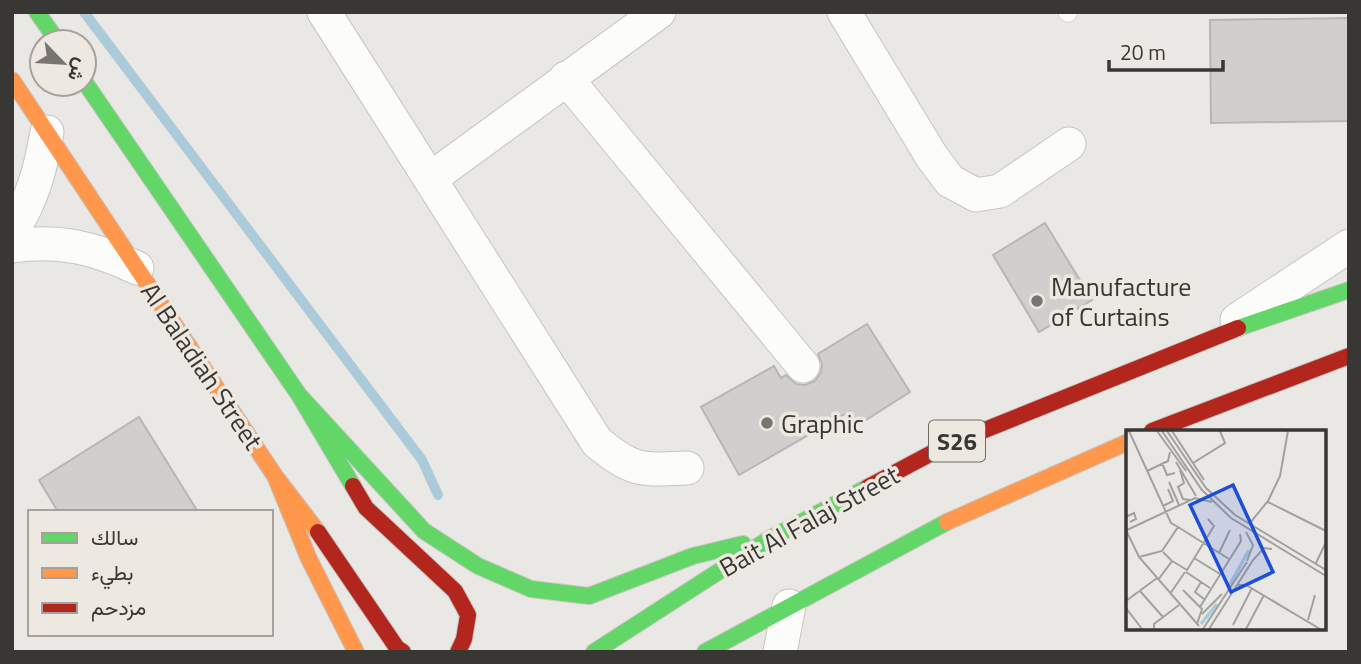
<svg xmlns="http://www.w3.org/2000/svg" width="1361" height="664" viewBox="0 0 1361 664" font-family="'Titillium Web',Vazirmatn,sans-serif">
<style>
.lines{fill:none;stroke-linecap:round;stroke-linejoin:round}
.stream{stroke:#abcbda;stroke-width:10}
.building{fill:#d1cfce;stroke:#b8b6b5;stroke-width:2}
.lane-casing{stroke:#c6c5c2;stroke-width:19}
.street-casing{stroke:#c6c5c2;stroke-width:35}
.fast-casing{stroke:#c6c5c2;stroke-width:18}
.slow-casing{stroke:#c6c5c2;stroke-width:18}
.jam-casing{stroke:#c6c5c2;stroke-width:18}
.lane{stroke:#fcfcfb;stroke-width:18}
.street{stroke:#fcfcfb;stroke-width:33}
.fast{stroke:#63d668;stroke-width:16}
.slow{stroke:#ff974d;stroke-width:16}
.jam{stroke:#b3261e;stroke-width:16}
.poi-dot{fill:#777572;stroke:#ede9e1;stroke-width:2.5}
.labels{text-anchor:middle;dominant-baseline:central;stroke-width:7;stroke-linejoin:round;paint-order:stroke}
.shield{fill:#ede9e1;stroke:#6f6c68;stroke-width:2}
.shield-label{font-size:24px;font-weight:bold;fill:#393734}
.poi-label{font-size:26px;fill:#393734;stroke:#ede9e1;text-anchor:start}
.street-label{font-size:26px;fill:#393734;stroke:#ede9e1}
.inset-river{fill:none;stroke:#abcbda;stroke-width:3.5}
.inset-road{fill:none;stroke:#a3a19e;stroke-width:2}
.view{fill:#1d4ed8;fill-opacity:0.15;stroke:#1d4ed8;stroke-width:3.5}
.inset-edge{fill:none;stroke:#393734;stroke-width:3.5}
</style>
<rect width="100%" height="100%" fill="#eae8e4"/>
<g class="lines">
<path class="stream" d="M 84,12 L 422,460 L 438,495"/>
</g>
<path class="building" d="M 1349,18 L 1349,121 L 1211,123 L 1210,20 Z
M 1045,223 L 1092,300 L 1039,332 L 993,255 Z
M 867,324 L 910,392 L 858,425 L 850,411 L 739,475 L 701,407 L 774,366 L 781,378 L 786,375 L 796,384 L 805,385 L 815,381 L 821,372 L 822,364 L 818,354 Z
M 139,417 L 198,512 L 58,512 L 39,480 Z"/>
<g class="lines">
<defs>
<path id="lane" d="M 1067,12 L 1068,13"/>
<path id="street" d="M 324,12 L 597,442 C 633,472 642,470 687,468
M 844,12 L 932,157 L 950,181 L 976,195 L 1000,191 L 1069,144
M 566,78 L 803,366
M 430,179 L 659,12
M 12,231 C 32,201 41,168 47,132
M 12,246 C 58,239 96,248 137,268
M 1237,320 L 1349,246
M 780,652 L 789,606"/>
<path id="fast" d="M 37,12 L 58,42
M 84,81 L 299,395 L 353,486
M 1238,328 L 1349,290
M 299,395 L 424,531 L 478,566 L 531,589 L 589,596 L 693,556 L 743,544
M 594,652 L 769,539 L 868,487
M 705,652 L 947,522"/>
<path id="slow" d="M 12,80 L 275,476 L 318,532
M 275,476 L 309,559 L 356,652
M 947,522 L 1128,442"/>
<path id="jam" d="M 1152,431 L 1349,356
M 353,486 L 366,508 L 455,591 L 468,615 L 464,639 L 458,652
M 868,487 L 945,446 L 1238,328
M 318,532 L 397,648 L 403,652"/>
</defs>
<use href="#lane" class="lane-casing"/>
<use href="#street" class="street-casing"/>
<use href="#fast" class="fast-casing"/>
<use href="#slow" class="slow-casing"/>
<use href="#jam" class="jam-casing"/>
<use href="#lane" class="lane"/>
<use href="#street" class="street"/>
<use href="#fast" class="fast"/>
<use href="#slow" class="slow"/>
<use href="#jam" class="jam"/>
</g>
<g class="poi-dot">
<circle cx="1037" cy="301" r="7"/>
<circle cx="767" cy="423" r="7"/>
</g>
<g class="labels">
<rect class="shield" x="929" y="420.5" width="56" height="41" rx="5"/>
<g class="shield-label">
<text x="957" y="441">S26</text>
</g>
<g class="poi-label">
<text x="1051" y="286">Manufacture<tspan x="1051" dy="30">of Curtains</tspan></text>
<text x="781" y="423">Graphic</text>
</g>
<g class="street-label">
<text transform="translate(202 366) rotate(56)">Al Baladiah Street</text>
<text transform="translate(809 521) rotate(-29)">Bait Al Falaj Street</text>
</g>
</g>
<g transform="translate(1126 430)">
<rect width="200" height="200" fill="#eae8e4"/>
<path class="inset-river" d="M 102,158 L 123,120M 75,194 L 91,174"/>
<path class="inset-road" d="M 3,1 L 45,93 L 52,97 L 36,121 L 13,127M 31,1 L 60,41M 36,1 L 76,60 L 105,88 L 200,146M 41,1 L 80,58 L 109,85 L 200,140M 46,1 L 78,50M 50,32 L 70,66M 36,33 L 41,45 L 49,43M 67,33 L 99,13 L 94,1M 54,40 L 58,53 L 52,57 L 57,69 L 64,70M 21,41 L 42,31 L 44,22M 43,52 L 53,75M 142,72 L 200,101M 37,76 L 47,71 L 42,59M 0,87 L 8,83 L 10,89 L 4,92M 124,93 L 142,71 L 154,46 L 162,1M 52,97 L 103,129M 0,100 L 13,127 L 73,196M 1,100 L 69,68 L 86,72M 120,102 L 127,115 L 121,131M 93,123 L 104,100M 68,128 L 94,144M 127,130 L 138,118 L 146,119M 46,131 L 61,140 L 88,96 L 82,89M 190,133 L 200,112M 60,142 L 84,158M 32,150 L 46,131 L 37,122M 75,152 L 69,162 L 78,169M 112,155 L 120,155 L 194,199M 57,160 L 76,179 L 71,194M 14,161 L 37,187M 44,164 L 59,142M 0,171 L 31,148M 74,177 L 115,111 L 114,104M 0,178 L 16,199M 76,184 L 96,164M 182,190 L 189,165M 107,195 L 126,158M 28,199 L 28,194 L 53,175M 77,199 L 121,132M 83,199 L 127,130M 120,199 L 138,165"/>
<path class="view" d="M 107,55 L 147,142 L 105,162 L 64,75 Z"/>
<rect width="200" height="200" class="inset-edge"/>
</g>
<rect width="1361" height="664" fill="none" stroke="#393734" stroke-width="28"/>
<rect x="28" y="510" width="245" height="126" fill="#ede9e1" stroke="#a5a29c" stroke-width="2"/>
<rect x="42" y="533" width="35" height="10" fill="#63d668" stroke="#a5a29c" stroke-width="2"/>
<text x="91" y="545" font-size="21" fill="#393734">سالك</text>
<rect x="42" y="568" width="35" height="10" fill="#ff974d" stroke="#a5a29c" stroke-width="2"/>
<text x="91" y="580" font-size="21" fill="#393734">بطيء</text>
<rect x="42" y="603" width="35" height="10" fill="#b3261e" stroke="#a5a29c" stroke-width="2"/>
<text x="91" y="615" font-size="21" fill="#393734">مزدحم</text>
<g transform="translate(63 63) rotate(115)"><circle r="33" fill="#ede9e1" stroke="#a5a29c" stroke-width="2"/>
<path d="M0-5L12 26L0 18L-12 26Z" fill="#777572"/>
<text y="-10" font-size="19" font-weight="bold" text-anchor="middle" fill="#393734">ش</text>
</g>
<path d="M1109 60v10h114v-10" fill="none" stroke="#393734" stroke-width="3.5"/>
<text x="1120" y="60" font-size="21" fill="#393734" stroke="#ede9e1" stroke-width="5" paint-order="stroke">20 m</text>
</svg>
